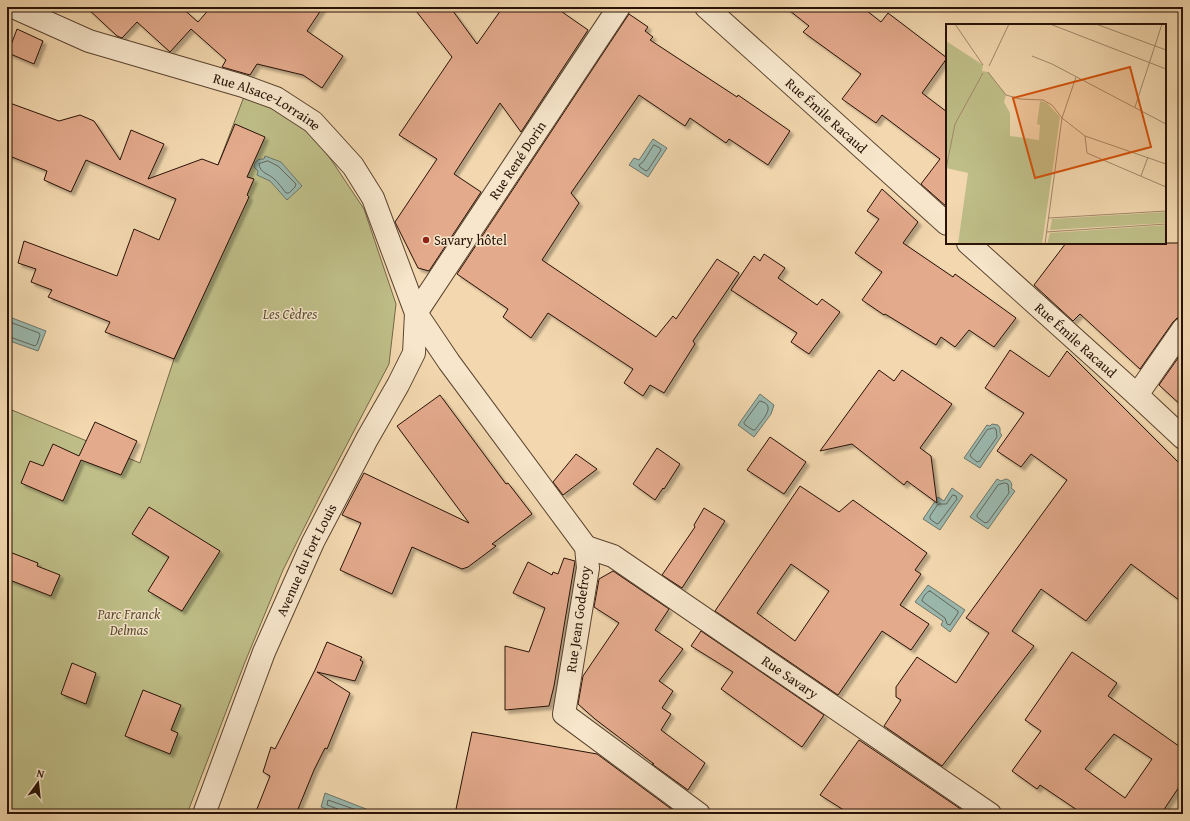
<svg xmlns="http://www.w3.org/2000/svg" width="1190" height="821" viewBox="0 0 1190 821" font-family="'Gentium Book Plus',serif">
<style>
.green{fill:#bfbe88;stroke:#746847}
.water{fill:#9bb9af;stroke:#6d766b}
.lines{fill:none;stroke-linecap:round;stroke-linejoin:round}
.shore{stroke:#62665a;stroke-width:1}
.building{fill:#e3aa8c;stroke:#281206;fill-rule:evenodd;filter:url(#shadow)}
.minor-casing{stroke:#5b4430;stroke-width:24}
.minor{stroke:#f7e6cb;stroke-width:22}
.poi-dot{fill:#8f2418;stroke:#f7e6cb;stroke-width:1.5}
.labels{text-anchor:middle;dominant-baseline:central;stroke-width:3;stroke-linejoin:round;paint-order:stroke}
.street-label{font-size:14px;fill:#281206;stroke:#f7e6cb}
.poi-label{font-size:14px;fill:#281206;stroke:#f7e6cb;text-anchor:start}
.park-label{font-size:14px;font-style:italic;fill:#5d4e34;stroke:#f7e6cb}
.inset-road{fill:none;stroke:#a2896b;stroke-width:1}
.view{fill:#d5520b;fill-opacity:0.15;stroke:#d5520b;stroke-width:2}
.inset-edge{fill:none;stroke:#281206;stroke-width:2}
</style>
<defs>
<filter id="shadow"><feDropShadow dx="3.5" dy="3.5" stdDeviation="1" flood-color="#0004"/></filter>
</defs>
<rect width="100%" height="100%" fill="#f3d8af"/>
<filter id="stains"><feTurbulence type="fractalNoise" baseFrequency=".005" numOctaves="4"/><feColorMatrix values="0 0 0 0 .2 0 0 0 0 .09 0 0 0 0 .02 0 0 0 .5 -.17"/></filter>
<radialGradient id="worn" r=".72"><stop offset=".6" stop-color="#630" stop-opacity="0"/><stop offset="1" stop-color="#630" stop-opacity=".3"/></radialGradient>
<path class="green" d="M 245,94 L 280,107 L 311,133 L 332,161 L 364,209 L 396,304 L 389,364 L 323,490 L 283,570 L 245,662 L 187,814 L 7,814 L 7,408 L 140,463 L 174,359 L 188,329 L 183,326 L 216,170 Z"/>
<path class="water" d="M 653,139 L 667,148 L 648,177 L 629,165 L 634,158 L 639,160 Z
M 265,156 L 281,162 L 302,186 L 287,200 L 270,181 L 257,175 L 258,171 L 254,167 C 255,160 258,159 264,159 Z
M 7,316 L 46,331 L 38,351 L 7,340 Z
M 760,394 L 774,405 L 771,414 L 754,437 L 738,425 Z
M 992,424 L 998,425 L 1000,428 L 1000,433 L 1002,435 L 980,468 L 964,458 L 987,425 L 990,426 Z
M 997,479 L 1001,481 L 1006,479 C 1011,480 1013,484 1011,488 L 1015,491 L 988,529 L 970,517 Z
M 952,488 L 963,496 L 940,530 L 923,519 L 938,497 L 944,501 Z
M 928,585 L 965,610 L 950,632 L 941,625 L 943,621 L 915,602 Z
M 325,793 L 379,814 L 341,814 L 321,807 Z"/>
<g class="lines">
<path class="shore" d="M 654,145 L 660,148 L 661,150 L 648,170 L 646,171 L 640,167 L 639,165 L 643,162 Z
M 268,161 L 278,166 L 296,184 L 295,187 L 289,193 L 286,193 C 282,188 278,182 273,178 C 267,173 260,173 259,164 Z
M 7,321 L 39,333 L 40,335 L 37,344 L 35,346 L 7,336
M 760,401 C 779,405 760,422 755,430 L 753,430 L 745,425 L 744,423 Z
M 994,428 L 996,429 L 997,437 L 980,461 L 977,462 L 971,457 L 970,455 L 987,430 Z
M 1005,483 L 1008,484 L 1009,493 L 988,522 L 985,523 L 977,517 L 977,515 L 998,485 Z
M 953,495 L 956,496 L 957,499 L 939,523 L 937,524 L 930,519 L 930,516 L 938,504 L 946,504 Z
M 930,591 L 958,611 L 958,613 L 950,625 L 947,624 L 945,618 L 922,601 C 922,598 927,591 930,591 Z
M 340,814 L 338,809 L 327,805 L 328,800 L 368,814"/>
</g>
<path class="building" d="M 86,7 L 181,7 L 198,22 L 211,7 L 323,7 L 307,31 L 343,56 L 322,88 L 303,75 L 257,64 L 250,75 L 222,67 L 226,60 L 191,29 L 170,52 L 137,22 L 122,38 L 117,36 Z
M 413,7 L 450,7 L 477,44 L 503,7 L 555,7 L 588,30 L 521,132 L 500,103 L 454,174 L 481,192 L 429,271 L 418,268 L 395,222 L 437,159 L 399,135 L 452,57 Z
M 785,7 L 862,7 L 881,22 L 888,13 L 947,58 L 922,93 L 947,112 L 947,207 L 921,184 L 940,159 L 882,115 L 876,123 L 842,99 L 861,74 L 803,32 L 809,26 Z
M 629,14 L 648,27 L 645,31 L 653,37 L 650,40 L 737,97 L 738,95 L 790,131 L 768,165 L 729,139 L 726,143 L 690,118 L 685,126 L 639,95 L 571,193 L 579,203 L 542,260 L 656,337 L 673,316 L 676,319 L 717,259 L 739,273 L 693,341 L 695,344 L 664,393 L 650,385 L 643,396 L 624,383 L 633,369 L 548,313 L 531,338 L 503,317 L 508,309 L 457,274 Z
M 17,29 L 43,41 L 34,64 L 8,53 Z
M 7,102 L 59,121 L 80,115 L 94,121 L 120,160 L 131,130 L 164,144 L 148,179 L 202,159 L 218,165 L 235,124 L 265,137 L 247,177 L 254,179 L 247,195 L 249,197 L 174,359 L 105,332 L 110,322 L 48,297 L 52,290 L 31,282 L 36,269 L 18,263 L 24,241 L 117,276 L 134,229 L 159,240 L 176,199 L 86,160 L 71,192 L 44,180 L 47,171 L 7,155 Z
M 882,189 L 918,222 L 903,243 L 953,277 L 955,274 L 1016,318 L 994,347 L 969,330 L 955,347 L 941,337 L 936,345 L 885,314 L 884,315 L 862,300 L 882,272 L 855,253 L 879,219 L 867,211 Z
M 1066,243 L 1183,243 L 1183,317 L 1177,318 L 1173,322 L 1140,369 L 1080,314 L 1073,321 L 1034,285 Z
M 764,254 L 785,268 L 778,278 L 817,305 L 822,299 L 840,312 L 809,354 L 791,342 L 797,333 L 731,290 L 754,256 L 760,261 Z
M 1010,350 L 1049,377 L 1067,351 L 1183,467 L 1183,603 L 1131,564 L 1086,621 L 1041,589 L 1012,631 L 1034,646 L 942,766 L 884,726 L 901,700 L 896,697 L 896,687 L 917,657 L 956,683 L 989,633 L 966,618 L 1067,480 L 1031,454 L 1021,467 L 997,451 L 1024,413 L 985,388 Z
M 1183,351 L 1183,407 L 1159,385 Z
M 879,370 L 894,381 L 902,370 L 952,404 L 920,448 L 931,456 L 937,503 L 907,481 L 904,485 L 852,444 L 820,451 Z
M 440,395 L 506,484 L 508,483 L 532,514 L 492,544 L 496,546 L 468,567 L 462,569 L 412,547 L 392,594 L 340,570 L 361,523 L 342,515 L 364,473 L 469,523 L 397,426 Z
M 95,422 L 137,441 L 121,475 L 81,460 L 63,501 L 21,483 L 30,461 L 43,466 L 53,444 L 79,456 Z
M 770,437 L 806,462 L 784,494 L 747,470 Z
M 657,448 L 680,464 L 664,489 L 663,488 L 655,500 L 633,484 Z
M 576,454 L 597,469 L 563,495 L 553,482 Z
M 800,486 L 839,512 L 853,500 L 927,553 L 915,570 L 921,574 L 900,605 L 929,624 L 911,650 L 882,631 L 838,695 L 715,611 ZM 791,564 L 829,591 L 795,641 L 757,613 Z
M 149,507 L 220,551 L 182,611 L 148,591 L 169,557 L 132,534 Z
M 704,508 L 725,521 L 682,588 L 662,575 L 695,527 L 694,525 Z
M 7,551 L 38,563 L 37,566 L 60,575 L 51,596 L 7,579 Z
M 564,558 L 575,561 L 554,686 L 549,706 L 505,710 L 505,646 L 529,652 L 545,608 L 513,593 L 528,562 L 552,575 L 553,572 L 558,574 Z
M 613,571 L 669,609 L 655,630 L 683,649 L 659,681 L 673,691 L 662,708 L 671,714 L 661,730 L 705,763 L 688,790 L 652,764 L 654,764 L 595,719 L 578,704 L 583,676 L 619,623 L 594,607 L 599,579 Z
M 701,631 L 824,715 L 802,747 L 721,689 L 733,672 L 691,646 Z
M 327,642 L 362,657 L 360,660 L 363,662 L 355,681 L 317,672 L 350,693 L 327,749 L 325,748 L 314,770 L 296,814 L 255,814 L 270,776 L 263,772 L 271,747 L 275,749 L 315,670 Z
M 1072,652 L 1117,683 L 1108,696 L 1183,749 L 1183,781 L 1161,814 L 1083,814 L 1040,785 L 1037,789 L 1012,771 L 1041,731 L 1025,720 ZM 1114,734 L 1152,759 L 1125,798 L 1085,769 Z
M 72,663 L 96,673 L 86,704 L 61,694 Z
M 143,690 L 181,705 L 171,730 L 178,733 L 170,754 L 125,736 Z
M 472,732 L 597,754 L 674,811 L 672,814 L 455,814 Z
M 859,740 L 968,814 L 850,814 L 820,795 Z"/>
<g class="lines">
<defs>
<g id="minor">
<path id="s1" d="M 13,7 L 89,41 L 243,86 L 276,98 L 313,122 L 353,166 L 373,198 L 416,313 L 449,362 L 586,547 L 588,568 L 564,714 L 699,814"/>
<path id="s2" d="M 706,7 L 947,224"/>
<path id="s3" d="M 968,243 L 1137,395 L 1183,438"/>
<path d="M 1137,395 L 1183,329"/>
<path id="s4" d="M 586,547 L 613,556 L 990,814"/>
<path id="s5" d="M 204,814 L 264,652 L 313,542 L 367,439 L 398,385 L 414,353 L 416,313 L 619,7"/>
</g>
</defs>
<use href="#minor" class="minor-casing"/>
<use href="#minor" class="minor"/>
</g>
<circle class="poi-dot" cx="426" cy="240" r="4"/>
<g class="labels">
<g class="street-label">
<text stroke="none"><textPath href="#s1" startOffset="272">Rue Alsace-Lorraine</textPath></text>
<text stroke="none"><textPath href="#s2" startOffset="162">Rue Émile Racaud</textPath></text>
<text stroke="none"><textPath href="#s5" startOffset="731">Rue René Dorin</textPath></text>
<text stroke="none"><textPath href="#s3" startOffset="145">Rue Émile Racaud</textPath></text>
<text stroke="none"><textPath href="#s5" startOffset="274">Avenue du Fort Louis</textPath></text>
<text transform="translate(578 619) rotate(-82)">Rue Jean Godefroy</text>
<text stroke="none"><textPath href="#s4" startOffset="243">Rue Savary</textPath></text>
</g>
<g class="poi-label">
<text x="434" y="240">Savary hôtel</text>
</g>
<g class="park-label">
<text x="290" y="314">Les Cèdres</text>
<text x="129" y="614">Parc Franck<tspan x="129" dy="16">Delmas</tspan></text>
</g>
</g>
<g transform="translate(946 24)">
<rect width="220" height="220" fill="#f3d8af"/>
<path d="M 0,17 L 37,41 L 36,47 L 42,48 L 60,71 L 58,78 L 64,89 L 64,112 L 93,116 L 94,101 L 91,100 L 94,77 L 101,79 L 114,93 L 96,220 L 12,220 L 22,149 L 0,144 ZM 220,188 L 220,199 L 104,206 L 106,195 ZM 220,201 L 220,220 L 101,220 L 104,209 Z" fill="#bfbe88"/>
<path class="inset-road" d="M 9,0 L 37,41M 104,0 L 220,45M 150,0 L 220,26M 86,32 L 106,40 L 220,100M 43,42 L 63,0M 42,48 L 60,71 L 74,75 L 97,76 L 106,81 L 116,94 L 139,112 L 141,129 L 220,163M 189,83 L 216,0M 139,112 L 220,140M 0,145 L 9,100 L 37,49M 195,152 L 202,133M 103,194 L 220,187M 100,208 L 220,200M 99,220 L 116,94 L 130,53"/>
<path class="view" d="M 184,43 L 205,123 L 89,154 L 67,74 Z"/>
<rect width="220" height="220" class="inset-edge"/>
</g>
<rect width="1190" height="821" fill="none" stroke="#f3d8af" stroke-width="24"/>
<rect x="8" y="8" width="1174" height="805" fill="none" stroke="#281206" stroke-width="2"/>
<rect x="12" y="12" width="1166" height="797" fill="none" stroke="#281206"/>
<g transform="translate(38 783) rotate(15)" stroke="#f7e6cb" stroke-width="3" paint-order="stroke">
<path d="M0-3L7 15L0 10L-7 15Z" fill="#281206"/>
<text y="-6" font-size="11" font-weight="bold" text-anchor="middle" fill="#281206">N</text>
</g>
<rect width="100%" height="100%" filter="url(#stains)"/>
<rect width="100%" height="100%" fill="url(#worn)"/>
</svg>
